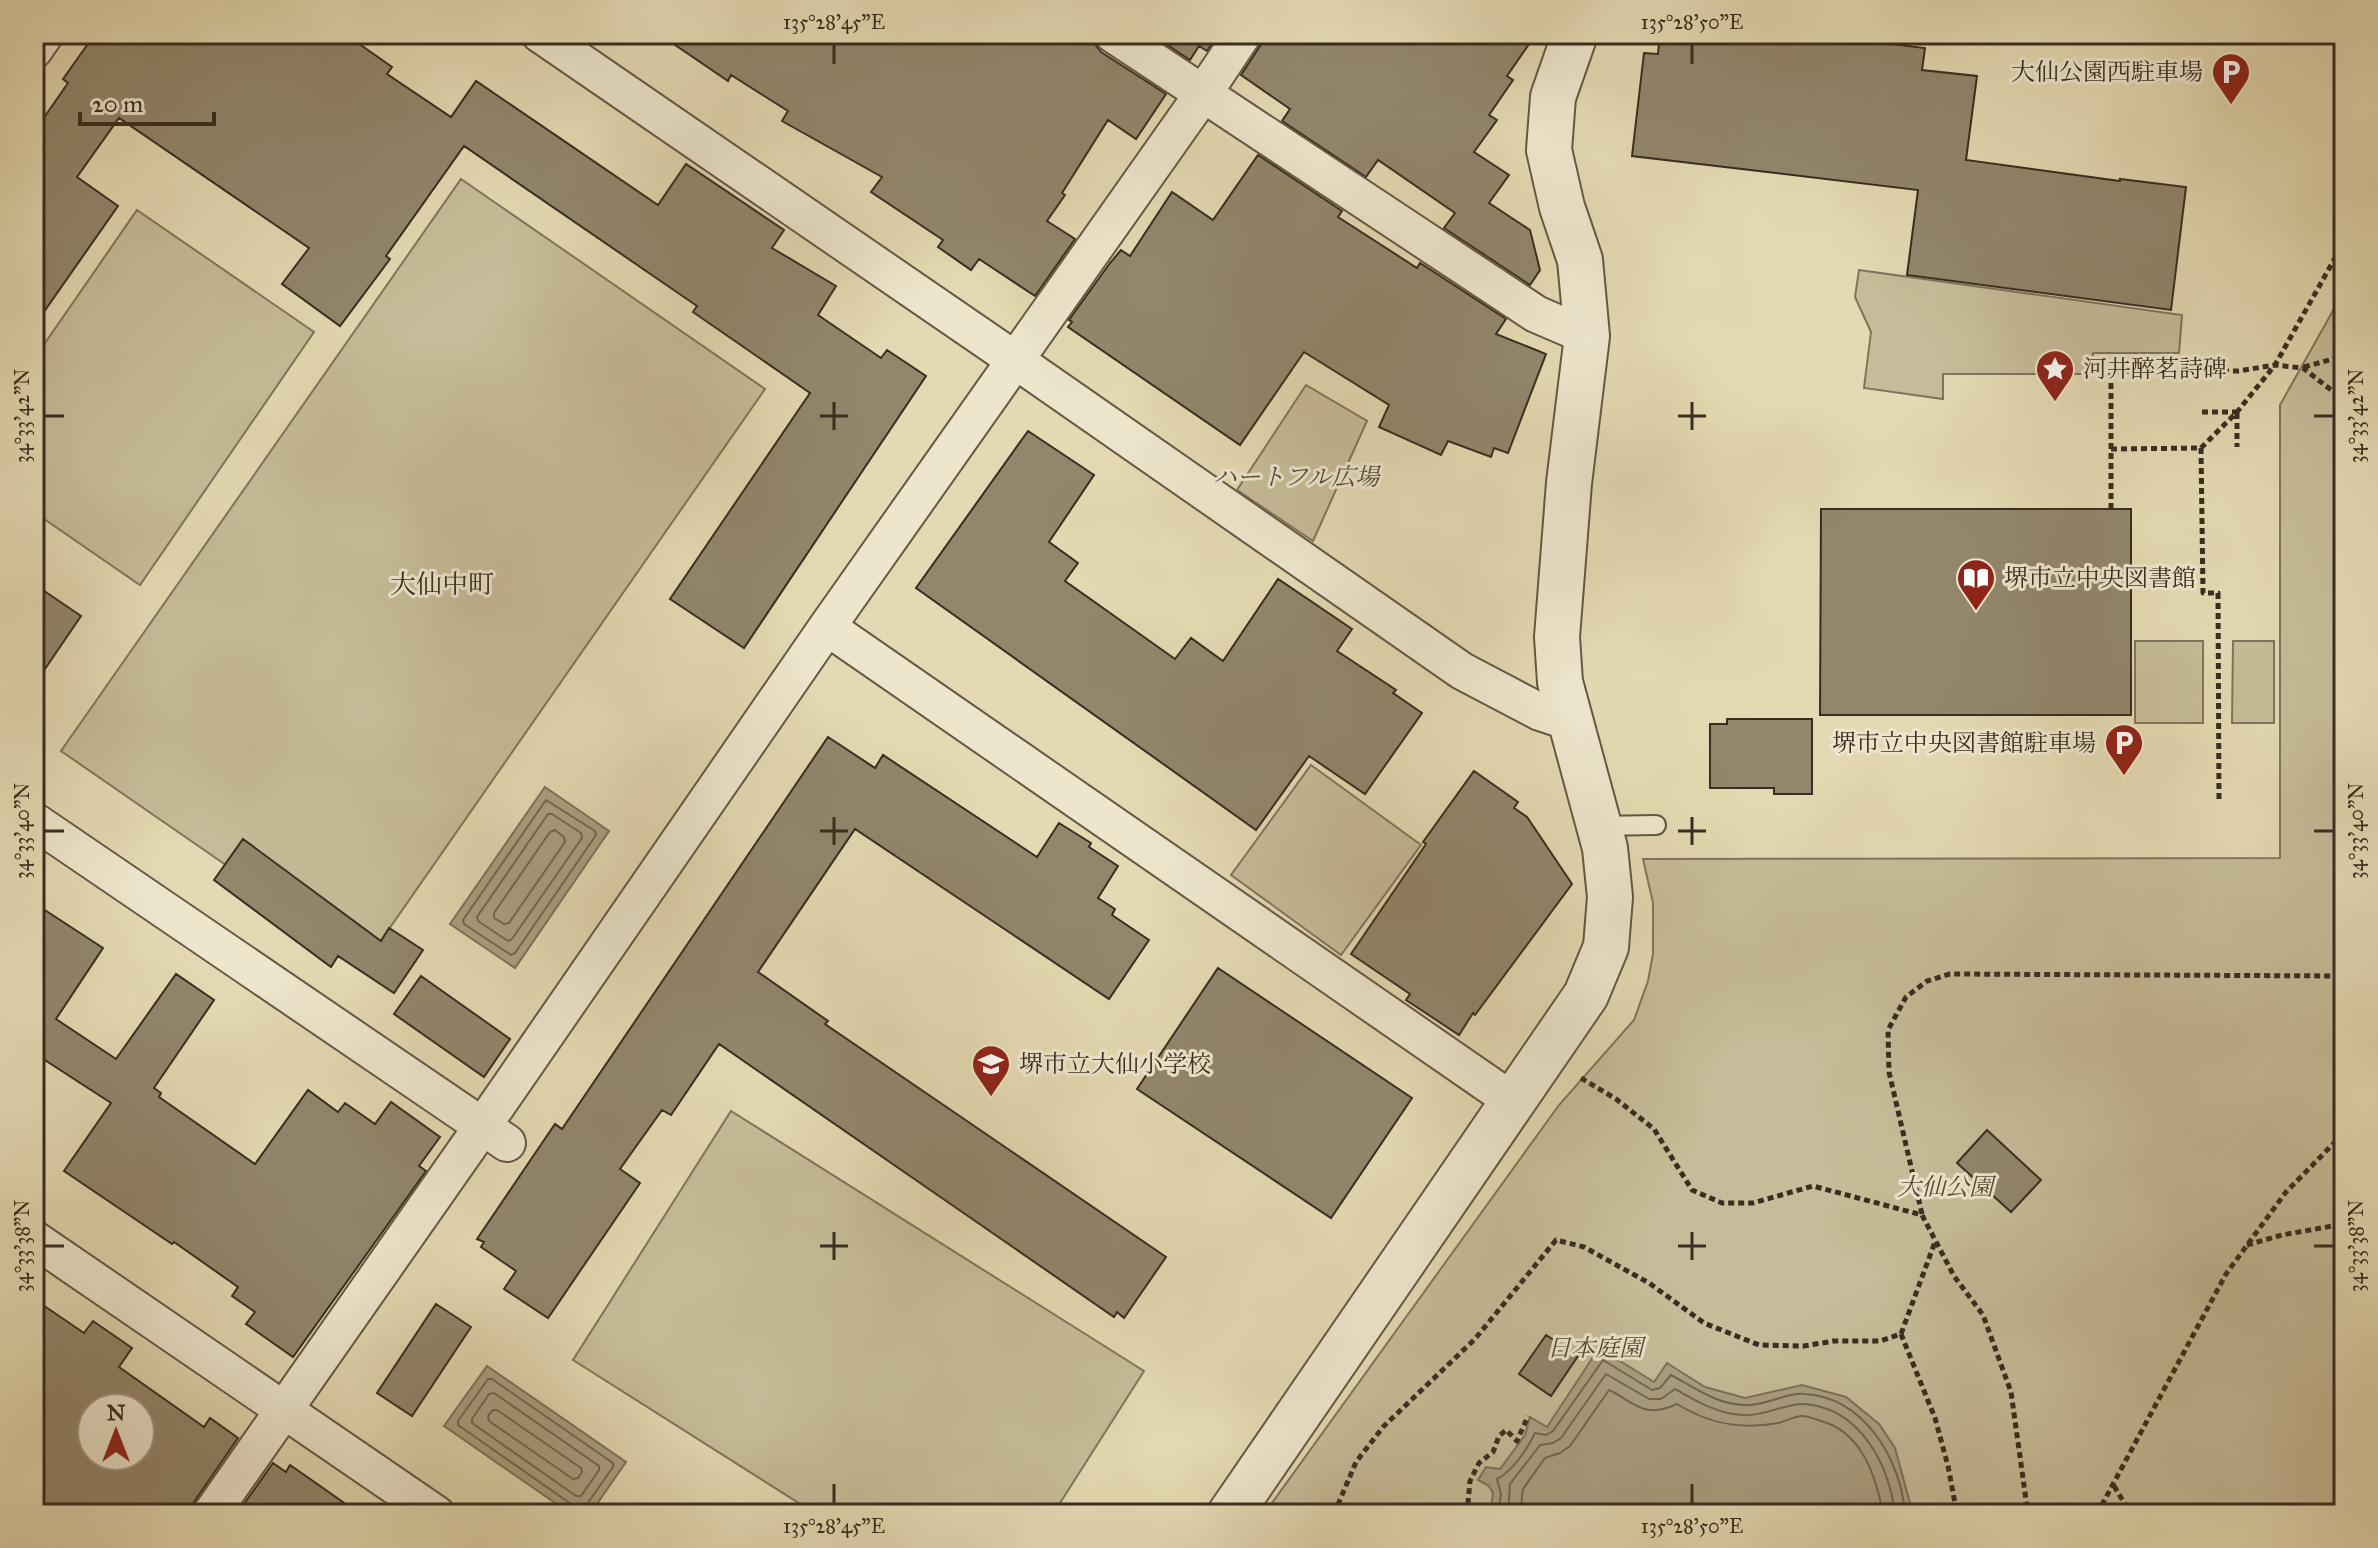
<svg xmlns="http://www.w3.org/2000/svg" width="2378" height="1548" viewBox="0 0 2378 1548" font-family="'IM FELL Great Primer','Noto Serif JP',serif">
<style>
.green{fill:#c7bc99;stroke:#80745d;stroke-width:2}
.water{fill:#aa9f81;stroke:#7d715b;stroke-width:2}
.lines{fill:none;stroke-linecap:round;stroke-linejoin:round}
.shore{stroke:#726651;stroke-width:2}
.building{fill:#92866c;stroke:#392d21;stroke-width:2;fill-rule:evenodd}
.service-casing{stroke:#645845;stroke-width:22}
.minor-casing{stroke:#645845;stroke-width:40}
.tertiary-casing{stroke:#645845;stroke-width:48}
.path{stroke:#392d21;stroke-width:5;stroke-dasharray:6 4;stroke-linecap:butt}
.service{stroke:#ede6cd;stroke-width:18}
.minor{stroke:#ede6cd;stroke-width:36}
.tertiary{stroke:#ede6cd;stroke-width:44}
.ticks{fill:none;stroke:#392d21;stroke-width:3}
.labels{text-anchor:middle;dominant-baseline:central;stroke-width:6;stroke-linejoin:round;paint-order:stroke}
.poi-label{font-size:24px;fill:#392d21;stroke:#ede6cd;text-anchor:start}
.park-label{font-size:24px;font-style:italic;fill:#554a39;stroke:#ede6cd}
.neighbourhood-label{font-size:26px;fill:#392d21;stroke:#ede6cd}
.neatline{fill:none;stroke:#392d21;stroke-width:3}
.ticks-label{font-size:20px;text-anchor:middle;fill:#392d21}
</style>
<rect width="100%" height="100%" fill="#e4d9b2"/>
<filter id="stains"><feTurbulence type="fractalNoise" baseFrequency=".0025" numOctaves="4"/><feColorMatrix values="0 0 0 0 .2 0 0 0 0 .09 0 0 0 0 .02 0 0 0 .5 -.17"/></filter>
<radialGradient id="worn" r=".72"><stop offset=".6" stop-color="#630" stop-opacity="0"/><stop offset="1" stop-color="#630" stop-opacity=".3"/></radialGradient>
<path class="green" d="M 461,179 L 765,389 L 366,962 L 61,751 Z
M 137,210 L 314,332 L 140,585 L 34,512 L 34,359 Z
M 1859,270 L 2182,315 L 2179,353 L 2093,353 L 2093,374 L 1943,374 L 1943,399 L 1864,388 L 1871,332 L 1855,297 Z
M 2344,291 L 2344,1514 L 1264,1514 L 1559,1105 L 1634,1020 L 1648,981 L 1653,954 L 1653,903 L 1643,859 L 2280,858 L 2280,405 Z
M 1306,385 L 1367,421 L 1313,541 L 1237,490 Z
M 2135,641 L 2203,641 L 2203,723 L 2135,723 Z
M 2233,641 L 2274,641 L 2274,723 L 2232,723 Z
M 1311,765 L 1421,845 L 1341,955 L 1231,875 Z
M 731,1111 L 1144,1371 L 1053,1514 L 816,1514 L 573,1360 Z"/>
<path class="water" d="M 545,787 L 609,831 L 515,968 L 450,924 Z
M 1599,1348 L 1654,1382 L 1667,1363 L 1705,1387 L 1745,1398 L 1802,1385 L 1846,1397 L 1879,1424 L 1895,1448 L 1913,1514 L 1490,1514 L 1493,1493 L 1489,1486 L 1478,1480 L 1486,1467 L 1500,1469 L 1525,1435 L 1530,1417 L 1547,1427 Z
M 487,1366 L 626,1462 L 590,1514 L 571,1514 L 444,1426 Z"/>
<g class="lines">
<path class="shore" d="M 546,800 L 595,831 L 596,835 L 515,953 L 511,955 L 464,924 L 463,920 Z
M 548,814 L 552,814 L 581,833 L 582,838 L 512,939 L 508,941 L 478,921 L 477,917 Z
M 555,830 L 564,837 L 565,842 L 509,923 L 504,924 L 494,918 L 494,913 L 550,832 Z
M 494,1393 L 599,1466 L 599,1470 L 581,1496 L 576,1496 L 472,1423 L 472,1419 L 489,1394 Z
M 493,1410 L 497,1410 L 581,1468 L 582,1472 L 578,1478 L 573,1479 L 489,1421 L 488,1416 Z
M 574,1514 L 571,1504 L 458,1425 L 458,1421 L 488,1379 L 492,1379 L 613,1463 L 613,1467 L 585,1507 L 584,1514
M 1498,1514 L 1501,1494 L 1497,1479 C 1512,1472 1528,1448 1535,1433 L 1546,1435 L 1553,1431 L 1603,1360 L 1652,1390 L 1660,1388 L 1671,1375 C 1695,1388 1716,1404 1744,1405 C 1764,1407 1786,1392 1804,1394 C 1864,1397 1901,1459 1905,1514
M 1508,1514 L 1510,1484 L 1540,1445 L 1553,1443 L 1561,1438 L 1606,1374 L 1649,1399 L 1661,1399 L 1675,1389 C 1696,1401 1718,1414 1743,1415 C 1763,1417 1786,1403 1804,1404 C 1860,1408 1889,1464 1895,1514
M 1520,1514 L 1523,1489 L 1545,1458 L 1560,1453 L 1570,1446 L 1609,1390 C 1637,1404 1644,1419 1677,1404 C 1709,1424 1741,1430 1778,1423 C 1786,1421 1795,1416 1802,1416 C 1808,1416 1815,1419 1821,1421 C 1862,1432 1876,1476 1883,1514"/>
</g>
<path class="building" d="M 95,34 L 345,34 L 392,67 L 387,74 L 451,117 L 476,81 L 658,205 L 686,164 L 784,230 L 772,248 L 836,286 L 818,315 L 881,358 L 887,350 L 926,376 L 744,648 L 670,599 L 810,393 L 693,312 L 697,306 L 464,146 L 386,256 L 390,259 L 340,326 L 282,284 L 309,248 L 119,118 L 77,177 L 118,206 L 34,326 L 34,132 L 68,83 L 63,79 Z
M 659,34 L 1092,34 L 1095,44 L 1101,52 L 1166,94 L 1136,139 L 1108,120 L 1062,193 L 1065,195 L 1047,221 L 1075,239 L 1035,296 L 979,259 L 971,270 L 938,247 L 943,240 L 871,192 L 882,177 L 782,121 L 788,111 L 731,75 L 728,81 Z
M 1151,34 L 1218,34 L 1207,51 L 1199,46 L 1190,60 Z
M 1264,34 L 1536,34 L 1507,76 L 1513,80 L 1489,115 L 1497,120 L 1474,152 L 1509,175 L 1489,203 L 1530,230 L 1540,270 L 1530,285 L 1444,228 L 1455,213 L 1378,160 L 1366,177 L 1282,121 L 1290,109 L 1241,75 L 1260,46 Z
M 1660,34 L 1807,34 L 1925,48 L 1922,70 L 1977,76 L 1966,160 L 2120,181 L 2120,179 L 2186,187 L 2171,310 L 1907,275 L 1918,190 L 1632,156 L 1644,53 L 1658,54 Z
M 1258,155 L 1342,211 L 1338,217 L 1417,268 L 1420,263 L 1506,319 L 1496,334 L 1546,354 L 1508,453 L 1494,448 L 1491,457 L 1448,441 L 1441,455 L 1379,427 L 1389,405 L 1304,352 L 1240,445 L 1068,327 L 1072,322 L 1069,320 L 1110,263 L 1121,250 L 1130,256 L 1172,192 L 1213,220 Z
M 1028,431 L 1094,475 L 1049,542 L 1078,563 L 1065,581 L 1175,659 L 1191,638 L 1223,661 L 1278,579 L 1352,629 L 1337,651 L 1396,690 L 1393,693 L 1422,713 L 1365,794 L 1309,756 L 1256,830 L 916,588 Z
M 1821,509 L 2131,509 L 2131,715 L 1820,715 Z
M 34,584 L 81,616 L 34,685 Z
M 1727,719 L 1812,719 L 1812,794 L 1774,794 L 1774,788 L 1710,788 L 1710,724 L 1727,724 Z
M 828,737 L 875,768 L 883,755 L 1037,857 L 1059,823 L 1091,843 L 1089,847 L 1118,866 L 1098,898 L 1115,909 L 1112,915 L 1149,940 L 1109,999 L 855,829 L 758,972 L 828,1021 L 825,1024 L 1166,1257 L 1124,1318 L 1117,1312 L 1114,1317 L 719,1044 L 671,1115 L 662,1110 L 620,1169 L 640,1183 L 548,1318 L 504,1289 L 516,1271 L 481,1247 L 484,1242 L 477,1239 L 555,1124 L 562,1129 Z
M 1474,771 L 1518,802 L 1514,808 L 1527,817 L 1572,884 L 1475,1015 L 1473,1013 L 1459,1035 L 1406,1000 L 1410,994 L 1351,954 L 1426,844 L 1423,842 Z
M 243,839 L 381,941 L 389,928 L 423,950 L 394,993 L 338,956 L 331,967 L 214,880 Z
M 34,903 L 103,948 L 56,1019 L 116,1059 L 176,974 L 214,1000 L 154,1088 L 161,1093 L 159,1097 L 255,1164 L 308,1090 L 338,1112 L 345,1103 L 375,1124 L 391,1102 L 440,1137 L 419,1166 L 426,1171 L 293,1357 L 246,1324 L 255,1312 L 232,1296 L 238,1287 L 174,1242 L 172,1244 L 64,1171 L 111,1103 L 34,1053 Z
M 1218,968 L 1412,1098 L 1331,1218 L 1137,1089 Z
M 421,976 L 510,1039 L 484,1077 L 394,1014 Z
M 1987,1130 L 2041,1180 L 2011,1212 L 1957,1163 Z
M 34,1299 L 84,1333 L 93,1321 L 132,1348 L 119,1367 L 204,1427 L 210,1418 L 238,1438 L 194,1502 L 190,1514 L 46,1514 L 34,1505 ZM 92,1408 L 140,1408 L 140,1456 L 92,1456 Z
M 436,1304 L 471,1327 L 412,1416 L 377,1393 Z
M 1546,1335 L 1578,1356 L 1551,1396 L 1519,1374 Z
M 273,1463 L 286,1472 L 290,1465 L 360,1514 L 237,1514 Z"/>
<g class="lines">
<defs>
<path id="service" d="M 1598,826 L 1656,825"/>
<path id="minor" d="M 540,34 L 1015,360 L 1462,671 L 1540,712 L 1570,722
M 1113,34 L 1536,314 L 1587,336
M 34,50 L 45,34
M 827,627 L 1514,1102
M 34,821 L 507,1143
M 34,1239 L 436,1514
M 211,1514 L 482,1127 L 827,627 L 1203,94 L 1243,34"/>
<path id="tertiary" d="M 1230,1514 L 1586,995 L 1606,947 L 1610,897 L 1605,848 L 1560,682 L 1557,637 L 1569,483 L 1587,336 L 1580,260 L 1562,207 L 1549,150 L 1553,97 L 1575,34"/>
</defs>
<use href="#service" class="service-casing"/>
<use href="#minor" class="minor-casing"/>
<use href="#tertiary" class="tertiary-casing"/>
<path class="path" d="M 2304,367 L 2344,356
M 2202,412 L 2236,412
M 2237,413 L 2237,447
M 2201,448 L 2237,412 L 2275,365 L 2344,242
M 2111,449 L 2201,448 L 2203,593 L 2218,593 L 2219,803
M 2111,509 L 2111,371 L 2238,371 L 2275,365 L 2303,368 L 2344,400
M 1581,1078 L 1616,1099 L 1654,1129 L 1692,1190 L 1722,1203 L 1753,1203 L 1813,1186 L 1922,1215 L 1954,1276 L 1983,1315 L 2011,1392 L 2028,1514
M 1922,1214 L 1889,1072 L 1888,1030 L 1906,997 L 1927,981 L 1950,974 L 2344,976
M 2247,1245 L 2282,1235 L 2344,1224
M 1901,1334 L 1935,1418 L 1948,1466 L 1957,1514
M 2114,1486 L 2131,1514
M 1334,1514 L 1356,1462 L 1383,1427 L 1475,1339 L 1556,1240 L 1584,1247 L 1649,1283 L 1704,1323 L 1759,1345 L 1804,1346 L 1834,1341 L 1880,1341 L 1901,1334 L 1935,1242
M 1467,1514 L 1470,1481 L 1479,1463 L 1493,1452 L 1499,1436 L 1506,1430 L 1517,1441 L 1528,1416
M 2097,1514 L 2226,1274 L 2286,1192 L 2344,1133"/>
<use href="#service" class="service"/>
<use href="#minor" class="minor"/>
<use href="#tertiary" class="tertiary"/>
</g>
<path class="ticks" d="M 834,44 L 834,64M 1692,44 L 1692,64M 834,402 L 834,430M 1692,402 L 1692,430M 44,416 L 64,416M 820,416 L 848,416M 1678,416 L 1706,416M 2314,416 L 2334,416M 834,817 L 834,845M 1692,817 L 1692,845M 44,831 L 64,831M 820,831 L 848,831M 1678,831 L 1706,831M 2314,831 L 2334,831M 834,1232 L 834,1260M 1692,1232 L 1692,1260M 44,1246 L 64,1246M 820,1246 L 848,1246M 1678,1246 L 1706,1246M 2314,1246 L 2334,1246M 834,1484 L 834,1504M 1692,1484 L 1692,1504"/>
<defs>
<symbol id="parking-pin" viewBox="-11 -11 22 30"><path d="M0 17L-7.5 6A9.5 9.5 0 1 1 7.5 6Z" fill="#8f2418" stroke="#ede6cd"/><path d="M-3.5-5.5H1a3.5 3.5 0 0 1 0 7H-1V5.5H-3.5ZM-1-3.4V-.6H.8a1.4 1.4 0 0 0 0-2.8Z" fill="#fff"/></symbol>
<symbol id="sight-pin" viewBox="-11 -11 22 30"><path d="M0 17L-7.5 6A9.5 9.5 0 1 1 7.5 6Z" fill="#8f2418" stroke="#ede6cd"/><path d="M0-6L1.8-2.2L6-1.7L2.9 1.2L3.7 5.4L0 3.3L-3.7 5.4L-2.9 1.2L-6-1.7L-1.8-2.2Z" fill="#fff"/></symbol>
<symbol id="library-pin" viewBox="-11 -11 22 30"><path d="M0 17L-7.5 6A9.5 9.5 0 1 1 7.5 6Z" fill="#8f2418" stroke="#ede6cd"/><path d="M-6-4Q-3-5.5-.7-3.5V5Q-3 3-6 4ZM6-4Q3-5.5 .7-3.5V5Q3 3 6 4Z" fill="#fff"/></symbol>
<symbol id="school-pin" viewBox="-11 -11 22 30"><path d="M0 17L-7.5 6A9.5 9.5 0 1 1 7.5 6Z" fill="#8f2418" stroke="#ede6cd"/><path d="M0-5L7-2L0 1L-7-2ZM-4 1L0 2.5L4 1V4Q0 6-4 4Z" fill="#fff"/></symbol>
</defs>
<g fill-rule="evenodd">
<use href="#parking-pin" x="2209" y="50" width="44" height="60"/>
<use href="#sight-pin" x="2033" y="347" width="44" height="60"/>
<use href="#library-pin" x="1954" y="556" width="44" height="60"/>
<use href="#parking-pin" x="2102" y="721" width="44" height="60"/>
<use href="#school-pin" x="969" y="1042" width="44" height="60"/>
</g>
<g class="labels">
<g class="poi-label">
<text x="2203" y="72" text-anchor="end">大仙公園西駐車場</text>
<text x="2083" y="369">河井醉茗詩碑</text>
<text x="2004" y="578">堺市立中央図書館</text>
<text x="2096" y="743" text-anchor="end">堺市立中央図書館駐車場</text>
<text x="1019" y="1064">堺市立大仙小学校</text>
</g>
<g class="park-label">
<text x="1296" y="477">ハートフル広場</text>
<text x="1945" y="1187">大仙公園</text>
<text x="1595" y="1348">日本庭園</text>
</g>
<g class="neighbourhood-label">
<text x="442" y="584">大仙中町</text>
</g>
</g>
<rect width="2378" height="1548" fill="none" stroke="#e4d9b2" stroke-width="88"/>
<g transform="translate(116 1432)"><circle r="38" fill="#ede6cd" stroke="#a59c88" stroke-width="2"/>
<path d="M0-6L14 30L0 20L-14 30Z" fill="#8f2418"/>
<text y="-12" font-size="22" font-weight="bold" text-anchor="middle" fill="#392d21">N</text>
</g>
<path d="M80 112v12h134v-12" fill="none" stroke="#392d21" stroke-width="4"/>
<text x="92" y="112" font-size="24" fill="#392d21" stroke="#ede6cd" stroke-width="6" paint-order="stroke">20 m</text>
<rect x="44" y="44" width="2290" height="1460" class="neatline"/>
<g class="ticks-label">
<text x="834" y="29">135°28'45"E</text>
<text x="1692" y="29">135°28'50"E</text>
<text transform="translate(22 416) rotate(-90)" y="7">34°33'42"N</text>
<text transform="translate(2356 416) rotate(-90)" y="7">34°33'42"N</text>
<text transform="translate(22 831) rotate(-90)" y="7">34°33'40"N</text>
<text transform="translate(2356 831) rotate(-90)" y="7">34°33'40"N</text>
<text transform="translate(22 1246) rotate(-90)" y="7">34°33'38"N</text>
<text transform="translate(2356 1246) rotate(-90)" y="7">34°33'38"N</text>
<text x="834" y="1533">135°28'45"E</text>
<text x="1692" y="1533">135°28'50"E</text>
</g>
<rect width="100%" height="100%" filter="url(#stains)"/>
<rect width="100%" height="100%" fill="url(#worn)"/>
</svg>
